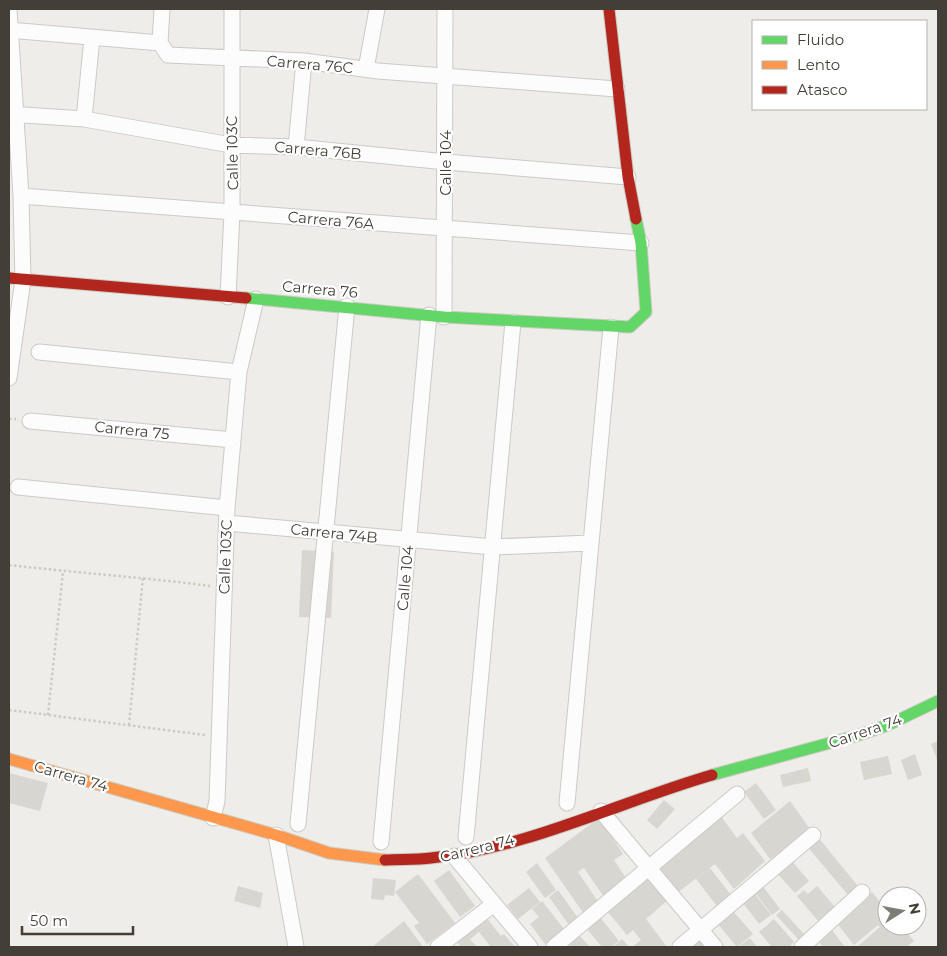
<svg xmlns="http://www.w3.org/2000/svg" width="947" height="956" viewBox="0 0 947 956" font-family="Montserrat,sans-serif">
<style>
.building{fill:#d7d6d1}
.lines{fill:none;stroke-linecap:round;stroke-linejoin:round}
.street-casing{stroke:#cccac6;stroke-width:17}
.fast-casing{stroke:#cccac0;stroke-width:13}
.slow-casing{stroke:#cccac0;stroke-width:13}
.jam-casing{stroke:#cccac0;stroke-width:13}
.path{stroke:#cccbc6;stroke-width:2.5;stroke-dasharray:2.5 2.5;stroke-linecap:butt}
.street{stroke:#fcfcfc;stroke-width:15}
.fast{stroke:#63d668;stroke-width:11}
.slow{stroke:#ff974d;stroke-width:11}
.jam{stroke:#b3261e;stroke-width:11}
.labels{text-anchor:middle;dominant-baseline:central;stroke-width:4.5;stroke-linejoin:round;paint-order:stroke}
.street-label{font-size:15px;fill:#433f36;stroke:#fff}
</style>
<rect width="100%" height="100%" fill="#eeede9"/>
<path class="building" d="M 302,550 L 334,552 L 331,618 L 299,617 Z
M 938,741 L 938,762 L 931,744 Z
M 915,754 L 922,775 L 908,780 L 901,760 Z
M 888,756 L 892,774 L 864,780 L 860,762 Z
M 808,768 L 811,781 L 783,787 L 780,775 Z
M 9,773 L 48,783 L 40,811 L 9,803 Z
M 756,783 L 776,810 L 764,819 L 744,792 Z
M 664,800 L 675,809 L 657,829 L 647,820 Z
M 790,801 L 810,829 L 770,859 L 751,833 Z
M 720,815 L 737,838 L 743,833 L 765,861 L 734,889 L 715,864 L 673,896 L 652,868 Z
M 599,818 L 623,854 L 614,860 L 627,880 L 604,897 L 584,868 L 578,872 L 599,903 L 584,914 L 545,858 Z
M 817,836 L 858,886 L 848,895 L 806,845 Z
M 790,859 L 809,881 L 795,893 L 775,871 Z
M 537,863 L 556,890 L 545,898 L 526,872 Z
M 710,868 L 731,895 L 717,906 L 696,879 Z
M 449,870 L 475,906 L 460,917 L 434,881 Z
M 418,874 L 455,923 L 427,944 L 414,926 L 419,923 L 395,892 Z
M 649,877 L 668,900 L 646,919 L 667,947 L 632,947 L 641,940 L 633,930 L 637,927 L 627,935 L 607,911 Z
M 373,878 L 396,880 L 394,896 L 385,895 L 384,900 L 371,899 Z
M 762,885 L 780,909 L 772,915 L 754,891 Z
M 238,886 L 263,893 L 260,908 L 234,901 Z
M 817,886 L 835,907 L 818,921 L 797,896 L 804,890 L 808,894 Z
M 529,888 L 540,902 L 518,919 L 507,905 Z
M 558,890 L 578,918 L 569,925 L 549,897 Z
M 752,890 L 771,915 L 759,924 L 740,899 Z
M 872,892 L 887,910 L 887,926 L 901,926 L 914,941 L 907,947 L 857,947 L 880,927 L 878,925 L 854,945 L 836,922 Z
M 542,901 L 564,929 L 545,944 L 530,924 L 539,917 L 532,909 Z
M 732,910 L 753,934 L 737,947 L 717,923 Z
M 782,910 L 804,934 L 799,940 L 776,915 Z
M 485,916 L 501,936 L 504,934 L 515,947 L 491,947 L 479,932 L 470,939 L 477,947 L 461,947 L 455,939 Z
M 600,917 L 619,941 L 611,947 L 602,947 L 586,928 Z
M 774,919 L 794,942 L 789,947 L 772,947 L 759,932 Z
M 404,921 L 423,947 L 372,947 Z
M 831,929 L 845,947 L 823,947 L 817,939 Z
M 703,934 L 714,947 L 690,947 Z
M 579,935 L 590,947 L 572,947 L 569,944 Z
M 750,938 L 757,947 L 738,947 Z
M 622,939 L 629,947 L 613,947 Z"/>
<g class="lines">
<defs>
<path id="street" d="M 9,30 L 160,43 L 168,55 L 304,61 L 378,71 L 617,89
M 160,43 L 162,9
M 366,69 L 377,9
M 9,114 L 84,119 L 231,145 L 296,147 L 446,162 L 628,177
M 84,119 L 92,38
M 296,147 L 304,61
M 21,196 L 641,243
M 228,297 L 232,212 L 232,9
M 444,317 L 445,9
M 39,352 L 239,372
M 9,378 L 23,280 L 21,196 L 9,9
M 30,421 L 233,440
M 18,487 L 227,508
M 227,523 L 493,547 L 590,543
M 567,803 L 611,327
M 601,811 L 715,947
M 213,818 L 217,801 L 227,508 L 239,372 L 256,299
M 298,824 L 347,306
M 276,835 L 296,947
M 466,837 L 513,322
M 381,842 L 429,315
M 454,856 L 530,947
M 438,947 L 494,904
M 554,947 L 737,794
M 680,947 L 813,835
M 802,947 L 862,892"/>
<path id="fast" d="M 246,298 L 444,317 L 630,327 L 646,312 L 641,243 L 636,219
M 712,775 L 859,735 L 888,725 L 938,701"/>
<path id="slow" d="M 9,759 L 276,835 L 329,853 L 385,860"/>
<path id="jam" d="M 609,9 L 628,177 L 636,219
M 9,278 L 246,298
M 385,860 C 400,859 416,860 431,858 C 528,848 619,802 712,775"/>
</defs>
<use href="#street" class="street-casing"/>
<use href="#fast" class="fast-casing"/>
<use href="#slow" class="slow-casing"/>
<use href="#jam" class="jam-casing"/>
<path class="path" d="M 9,419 L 16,419
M 9,565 C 76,573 143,577 210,586
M 9,710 L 205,735
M 48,715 L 63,572
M 129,725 L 143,577"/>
<use href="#street" class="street"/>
<use href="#fast" class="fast"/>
<use href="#slow" class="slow"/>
<use href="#jam" class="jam"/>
</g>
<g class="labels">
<g class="street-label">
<text transform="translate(310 64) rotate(5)">Carrera 76C</text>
<text transform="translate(318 150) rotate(5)">Carrera 76B</text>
<text transform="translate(232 153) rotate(-91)">Calle 103C</text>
<text transform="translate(445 163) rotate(-90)">Calle 104</text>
<text transform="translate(331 220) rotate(5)">Carrera 76A</text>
<text transform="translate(320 289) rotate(5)">Carrera 76</text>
<text transform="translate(132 430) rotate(6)">Carrera 75</text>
<text transform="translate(334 533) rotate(6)">Carrera 74B</text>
<text transform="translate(225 557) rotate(-88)">Calle 103C</text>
<text transform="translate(405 578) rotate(-85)">Calle 104</text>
<text transform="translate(865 731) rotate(-19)">Carrera 74</text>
<text transform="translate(71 776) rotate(16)">Carrera 74</text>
<text transform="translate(477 848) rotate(-14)">Carrera 74</text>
</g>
</g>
<rect width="947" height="956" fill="none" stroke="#433f36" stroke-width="20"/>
<rect x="752" y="20" width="175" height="90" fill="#ffffff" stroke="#b4b2af"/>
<rect x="762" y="36" width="25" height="8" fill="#63d668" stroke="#b4b2af"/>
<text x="797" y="45" font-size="15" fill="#433f36">Fluido</text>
<rect x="762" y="61" width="25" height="8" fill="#ff974d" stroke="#b4b2af"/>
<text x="797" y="70" font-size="15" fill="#433f36">Lento</text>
<rect x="762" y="86" width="25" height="8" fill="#b3261e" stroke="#b4b2af"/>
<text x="797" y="95" font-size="15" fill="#433f36">Atasco</text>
<g transform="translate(902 911) rotate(79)"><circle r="24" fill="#ffffff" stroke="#b4b2af"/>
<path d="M0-4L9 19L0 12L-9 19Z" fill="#7f7c75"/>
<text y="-8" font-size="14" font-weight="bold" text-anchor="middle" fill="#433f36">N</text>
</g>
<path d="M22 926v8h111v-8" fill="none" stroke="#433f36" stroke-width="2.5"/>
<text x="30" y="926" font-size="15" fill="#433f36" stroke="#ffffff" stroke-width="4" paint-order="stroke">50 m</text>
</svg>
